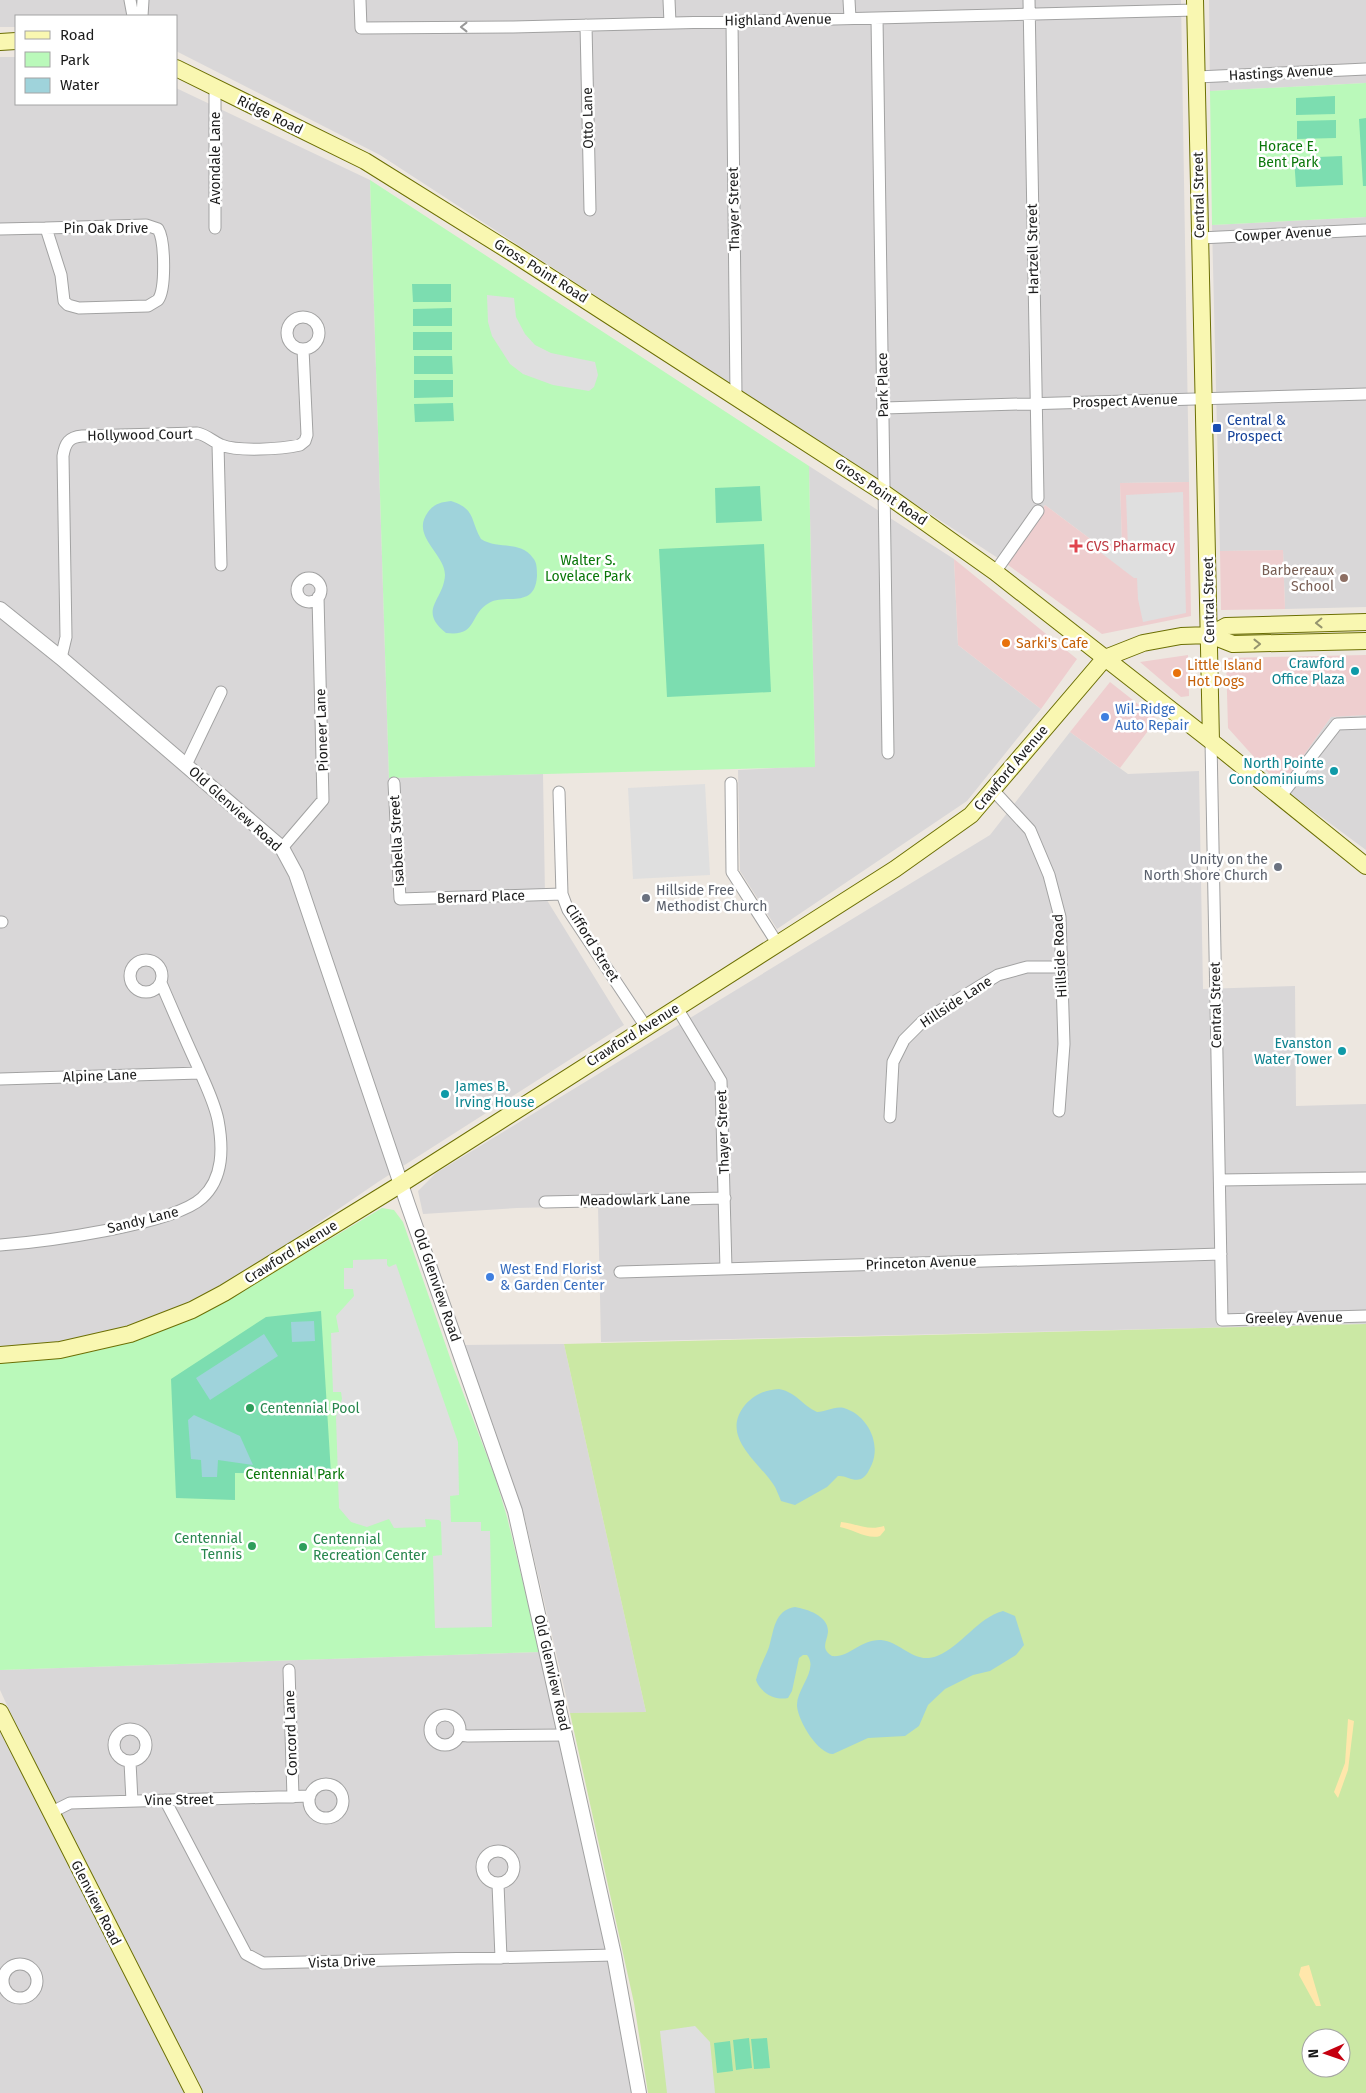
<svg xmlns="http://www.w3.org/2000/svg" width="1366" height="2093" viewBox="0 0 1366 2093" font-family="'Fira Sans',sans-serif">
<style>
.residential{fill:#d9d7d8}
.commercial{fill:#eececf}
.grass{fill:#cbe8a4;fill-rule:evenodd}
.sand{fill:#ffe7ab}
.park{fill:#baf9ba}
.pitch{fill:#7cddb0}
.parking{fill:#dfdfdf}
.water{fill:#9fd3db}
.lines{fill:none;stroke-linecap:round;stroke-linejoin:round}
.minor-casing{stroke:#a2a2a2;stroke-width:13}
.tertiary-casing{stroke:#a2a2a2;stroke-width:16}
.secondary-casing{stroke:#6c6f04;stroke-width:18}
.minor{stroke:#fff;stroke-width:11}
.tertiary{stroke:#fff;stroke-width:14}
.secondary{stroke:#f9f7b1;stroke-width:16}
.oneway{stroke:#989898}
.oneway2{stroke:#95946e}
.transit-dot{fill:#1a4fb4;stroke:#fff;stroke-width:2}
.health-dot{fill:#e0444e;stroke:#fff;stroke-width:2}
.education-dot{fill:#8d6e63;stroke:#fff;stroke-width:2}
.food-dot{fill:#e8710a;stroke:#fff;stroke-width:2}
.culture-dot{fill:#0f9aa8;stroke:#fff;stroke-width:2}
.shop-dot{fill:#3f7fe0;stroke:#fff;stroke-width:2}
.worship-dot{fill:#6b7280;stroke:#fff;stroke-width:2}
.leisure-dot{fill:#2e9e5b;stroke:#fff;stroke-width:2}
.labels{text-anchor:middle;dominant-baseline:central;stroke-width:5;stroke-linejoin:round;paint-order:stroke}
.street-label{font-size:14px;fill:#1b1b1b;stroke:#fff}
.park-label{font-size:14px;fill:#0a770a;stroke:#fff}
.transit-label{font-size:14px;fill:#164399;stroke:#fff;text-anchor:start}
.health-label{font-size:14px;fill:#be3a42;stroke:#fff;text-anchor:start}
.education-label{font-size:14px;fill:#785e54;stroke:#fff;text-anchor:end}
.food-label{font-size:14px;fill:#c56008;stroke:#fff;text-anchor:start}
.culture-label{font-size:14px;fill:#0d838f;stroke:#fff;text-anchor:end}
.shop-label{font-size:14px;fill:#366cbe;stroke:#fff;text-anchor:start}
.worship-label{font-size:14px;fill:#5b616d;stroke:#fff;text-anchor:end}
.leisure-label{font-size:14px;fill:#27864d;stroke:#fff;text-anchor:start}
</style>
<rect width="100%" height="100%" fill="#ede7e0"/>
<path class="residential" d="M 0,0 L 1181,0 L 1189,482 L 1120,483 L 1122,544 L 1097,544 L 1045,505 L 1004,562 L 380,155 L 176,51 L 176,16 L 16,16 L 16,27 L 0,27 Z
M 1209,0 L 1366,0 L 1366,83 L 1210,91 Z
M 0,57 L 16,57 L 16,104 L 176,104 L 176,88 L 370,180 L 389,778 L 543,774 L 545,897 L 624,1025 L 378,1182 L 242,1275 L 183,1306 L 106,1333 L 65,1342 L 0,1347 Z
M 1366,217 L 1366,607 L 1285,609 L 1283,550 L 1220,551 L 1212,225 Z
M 809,466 L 954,559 L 958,645 L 1041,709 L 967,801 L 777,929 L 740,871 L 738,770 L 815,766 Z
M 1366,715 L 1366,850 L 1281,787 L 1331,717 Z
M 1070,732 L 1128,774 L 1199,771 L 1203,989 L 1295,986 L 1296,1106 L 1366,1104 L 1366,1324 L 601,1342 L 598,1206 L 517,1208 L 423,1214 L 418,1191 L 436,1173 L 990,835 Z
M 564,1344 L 646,1712 L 570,1713 L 525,1519 L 463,1345 Z
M 540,1652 L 602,1929 L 634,2093 L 199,2093 L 36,1768 L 0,1690 L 0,1670 Z
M 0,1729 L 185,2093 L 0,2093 Z"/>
<path class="commercial" d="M 1189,482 L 1191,616 L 1102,634 L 1004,562 L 1045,505 L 1097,544 L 1122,544 L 1120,483 Z
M 1283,550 L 1285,609 L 1221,610 L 1220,551 Z
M 954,559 L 1077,659 L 1041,709 L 958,645 Z
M 1188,655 L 1189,696 L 1181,697 L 1140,662 Z
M 1366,655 L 1366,715 L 1331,717 L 1281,787 L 1228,728 L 1226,658 Z
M 1110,682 L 1157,719 L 1120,768 L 1070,732 Z"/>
<path class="grass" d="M 1366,1324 L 1366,2093 L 648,2093 L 634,2003 L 570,1713 L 646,1712 L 564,1344 ZM 1311,2038 L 1341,2038 L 1341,2068 L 1311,2068 Z"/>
<path class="sand" d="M 841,1522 C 858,1524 868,1531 884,1526 L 885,1530 L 880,1536 C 868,1540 852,1529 840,1527 Z
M 1348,1719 L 1354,1721 L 1348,1770 L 1338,1798 L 1334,1792 L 1345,1763 Z
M 1309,1965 L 1321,2006 L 1316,2006 L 1299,1975 L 1301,1967 Z"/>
<path class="park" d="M 1366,83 L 1366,217 L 1212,225 L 1210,91 Z
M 370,180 L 809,466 L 815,767 L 389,778 Z
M 382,1208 L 394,1210 L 403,1222 L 454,1369 L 495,1477 L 507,1517 L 540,1652 L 0,1670 L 0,1362 L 60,1358 L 100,1350 L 146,1335 L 243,1291 Z"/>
<path class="pitch" d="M 1335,96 L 1335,114 L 1296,115 L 1296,98 Z
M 1366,118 L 1366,186 L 1363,186 L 1359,119 Z
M 1336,120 L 1336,138 L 1297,139 L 1297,121 Z
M 1342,156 L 1343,185 L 1296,187 L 1294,158 Z
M 412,284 L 451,284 L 451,302 L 413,302 Z
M 452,308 L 452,326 L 413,326 L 413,309 Z
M 413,332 L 452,332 L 452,350 L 413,350 Z
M 414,356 L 452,356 L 453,374 L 414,374 Z
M 414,380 L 453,380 L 453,397 L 414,398 Z
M 453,403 L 454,421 L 415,422 L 414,404 Z
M 760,486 L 762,521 L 716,523 L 715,488 Z
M 764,544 L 771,692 L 667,697 L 659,549 Z
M 321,1311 L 331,1474 L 235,1473 L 235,1500 L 176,1498 L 171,1379 L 266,1317 Z
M 749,2038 L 752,2068 L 736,2070 L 733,2040 Z
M 767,2038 L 770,2068 L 754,2069 L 751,2039 Z
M 730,2041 L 733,2071 L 717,2073 L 714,2043 Z"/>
<path class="parking" d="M 487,295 L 514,298 L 516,317 L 525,334 L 535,345 L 551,353 L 595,362 L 598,375 L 594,387 L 589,391 L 553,385 L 523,374 L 510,364 L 492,336 L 488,322 Z
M 1183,492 L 1186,613 L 1143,622 L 1138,599 L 1137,578 L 1134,578 L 1096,549 L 1128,548 L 1126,495 Z
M 705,784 L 710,875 L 633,879 L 628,788 Z
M 387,1259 L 387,1265 L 389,1267 L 396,1264 L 458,1442 L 459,1495 L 450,1496 L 451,1522 L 481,1522 L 481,1531 L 490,1531 L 492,1627 L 435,1628 L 433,1556 L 442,1555 L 441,1522 L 439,1520 L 425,1519 L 426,1527 L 394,1528 L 389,1519 L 367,1527 L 351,1522 L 339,1508 L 336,1417 L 342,1399 L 341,1392 L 333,1392 L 331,1333 L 339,1332 L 336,1316 L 354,1296 L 353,1289 L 344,1289 L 344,1268 L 353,1268 L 353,1260 Z
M 695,2026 L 710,2042 L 715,2093 L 667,2093 L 660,2031 Z"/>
<path class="water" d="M 451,501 C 476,509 470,520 481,539 C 498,550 520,540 533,558 C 537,562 537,570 537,576 C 535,610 505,593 489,603 C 469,614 478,637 446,633 C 417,610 444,600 445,575 C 445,553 410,536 428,512 C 434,504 441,502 451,501 Z
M 314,1321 L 315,1341 L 292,1342 L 291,1322 Z
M 264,1334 L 278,1356 L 210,1400 L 196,1378 Z
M 779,1389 C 796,1392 802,1405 817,1412 C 826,1412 834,1406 844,1408 C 867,1415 881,1442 872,1464 C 869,1470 867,1476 861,1479 C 853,1482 846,1475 838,1476 L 827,1487 L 795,1505 L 781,1501 C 779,1496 777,1491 775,1487 C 760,1462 719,1437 745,1405 C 755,1394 765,1390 779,1389 Z
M 194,1415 L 240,1436 L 253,1465 L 218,1460 L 217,1477 L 202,1477 L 201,1460 L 191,1459 L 188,1420 Z
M 795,1607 C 807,1609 829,1616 828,1632 C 827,1642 820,1648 832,1656 C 849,1658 861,1639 881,1640 C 902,1642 914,1665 937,1656 C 962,1646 977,1618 1003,1611 L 1015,1616 L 1024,1645 L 1016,1655 L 990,1671 L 973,1675 L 945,1689 L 928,1705 L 919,1726 L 905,1736 L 868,1738 L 833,1754 C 818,1754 798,1721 797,1706 C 796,1689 819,1670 807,1655 L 803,1655 L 799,1658 L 792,1691 L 788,1698 C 774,1701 760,1692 756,1680 C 759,1668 765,1658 769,1647 C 774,1631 774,1610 795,1607 Z"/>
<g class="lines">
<defs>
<path id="minor" d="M 130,0 L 133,16
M 360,0 L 361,28 L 513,27 L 1196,10
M 669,0 L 670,23
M 849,0 L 850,18
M 1029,0 L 1038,498
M 142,16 L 143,0
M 877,18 L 888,753
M 732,21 L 736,396
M 586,25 L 590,210
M 1197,77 L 1366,69
M 146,225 L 158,229 C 165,240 166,289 158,300 L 148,306 L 79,308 L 68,305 L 64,301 L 61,275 L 46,228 Z
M 215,228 L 215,88
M 0,229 L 46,228
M 1200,238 L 1366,230
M287 333a16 16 0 1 1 32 0a16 16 0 1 1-32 0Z
M 884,408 L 1366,394
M 218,444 L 221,565
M 995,572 L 1038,511
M297 590a12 12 0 1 1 24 0a12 12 0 1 1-24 0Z
M 61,658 L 66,637 L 63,456 C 65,443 69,437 82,436 L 197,433 C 207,435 212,441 221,445 C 239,452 281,449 300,445 L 305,441 L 307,435 L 303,349
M 1211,741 L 1222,1320 L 1366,1316
M 186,765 L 221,692
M 394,783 L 400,899 L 562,894
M 731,783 L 732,872 L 777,943
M 993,790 L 1030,830 L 1049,875 L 1060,917 L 1064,1044 L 1059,1111
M 559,792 L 562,894 L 568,910 L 646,1027
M 1280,797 L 1337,724 L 1366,723
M 282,848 L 323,800 L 318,597
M 0,922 L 2,922
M130 976a16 16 0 1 1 32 0a16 16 0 1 1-32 0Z
M 677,1008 L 721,1081 L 726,1269
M 0,1079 L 200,1073
M 890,1117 L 893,1062 L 904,1040 L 923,1021 L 998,975 L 1027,967 L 1061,967
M 1220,1180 L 1366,1178
M 545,1202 L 725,1198
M 0,1245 C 42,1242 173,1225 202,1198 C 224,1178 223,1147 218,1120 C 214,1101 205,1084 198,1067 C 185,1039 173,1011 161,983
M 620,1272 L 1221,1254
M 289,1670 L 293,1797
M430 1730a15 15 0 1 1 30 0a15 15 0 1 1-30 0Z
M114 1745a16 16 0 1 1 32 0a16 16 0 1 1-32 0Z
M 459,1735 L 468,1736 L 566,1735
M 130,1762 L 132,1801
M309 1801a17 17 0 1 1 34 0a17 17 0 1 1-34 0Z
M 165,1800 L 246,1954 L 263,1963 L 614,1955
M 50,1813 L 70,1803 L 310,1796
M482 1867a16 16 0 1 1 32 0a16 16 0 1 1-32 0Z
M 498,1884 L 501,1958
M3 1981a17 17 0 1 1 34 0a17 17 0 1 1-34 0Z"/>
<path id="tertiary" d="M 0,609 L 61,658 L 282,848 L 296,874 L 408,1205 L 515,1511 L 614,1955 L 639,2093"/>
<path id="secondary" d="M 1195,0 L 1211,741
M 0,42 L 16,41
M 176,68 L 365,161 L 514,254 L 884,493 L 995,572 L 1211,741 L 1366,866
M 1210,635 L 1226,626 L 1366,622
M 0,1355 L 60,1350 L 130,1334 L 192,1310 L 224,1293 L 401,1184 L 895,869 L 971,815 L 1105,658 L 1143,643 L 1181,636 L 1210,635 L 1233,644 L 1366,641
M 0,1712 L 194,2093"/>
</defs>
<use href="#minor" class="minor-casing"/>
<use href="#tertiary" class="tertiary-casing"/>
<use href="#secondary" class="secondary-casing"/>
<use href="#minor" class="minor"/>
<use href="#tertiary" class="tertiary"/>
<use href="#secondary" class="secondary"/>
</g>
<defs><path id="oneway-chevron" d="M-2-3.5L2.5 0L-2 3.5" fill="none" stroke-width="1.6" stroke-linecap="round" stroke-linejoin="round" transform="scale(1.25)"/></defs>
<use class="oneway" href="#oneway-chevron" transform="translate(464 27) rotate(180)"/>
<g class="oneway2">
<use href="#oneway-chevron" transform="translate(1319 623) rotate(179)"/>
<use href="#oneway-chevron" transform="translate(1257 644) rotate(-1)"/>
</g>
<rect class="transit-dot" x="1212" y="423" width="10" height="10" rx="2.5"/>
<path class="health-dot" d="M1073.5 538.5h5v5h5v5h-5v5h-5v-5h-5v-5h5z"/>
<circle class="education-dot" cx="1344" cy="578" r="5"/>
<g class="food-dot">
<circle cx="1006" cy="643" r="5"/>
<circle cx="1177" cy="673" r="5"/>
</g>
<g class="culture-dot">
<circle cx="1355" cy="671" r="5"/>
<circle cx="1334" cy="771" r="5"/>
<circle cx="1342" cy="1051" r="5"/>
<circle cx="445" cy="1094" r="5"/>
</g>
<g class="shop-dot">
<circle cx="1105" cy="717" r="5"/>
<circle cx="490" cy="1277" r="5"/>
</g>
<g class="worship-dot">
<circle cx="1278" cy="867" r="5"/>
<circle cx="646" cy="898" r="5"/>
</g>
<g class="leisure-dot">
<circle cx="250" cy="1408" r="5"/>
<circle cx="252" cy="1546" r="5"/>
<circle cx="303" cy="1547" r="5"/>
</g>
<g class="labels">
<g class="street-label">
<text transform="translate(778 20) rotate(-1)">Highland Avenue</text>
<text transform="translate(1281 73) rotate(-3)">Hastings Avenue</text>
<text transform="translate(270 115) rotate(26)">Ridge Road</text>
<text transform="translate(588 118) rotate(-91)">Otto Lane</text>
<text transform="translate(215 158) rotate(-90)">Avondale Lane</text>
<text transform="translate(1199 195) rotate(-91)">Central Street</text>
<text transform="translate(734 209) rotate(-91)">Thayer Street</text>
<text x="106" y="228">Pin Oak Drive</text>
<text transform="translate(1283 234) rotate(-3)">Cowper Avenue</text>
<text transform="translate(1033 249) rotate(-91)">Hartzell Street</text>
<text transform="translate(541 271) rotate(32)">Gross Point Road</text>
<text transform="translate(883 385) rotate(-91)">Park Place</text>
<text transform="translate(1125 401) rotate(-2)">Prospect Avenue</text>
<text transform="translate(140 435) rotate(-1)">Hollywood Court</text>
<text transform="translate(881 492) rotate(34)">Gross Point Road</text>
<text transform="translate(1209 600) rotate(-91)">Central Street</text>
<text transform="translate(322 730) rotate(-92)">Pioneer Lane</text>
<text transform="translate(1011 768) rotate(-50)">Crawford Avenue</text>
<text transform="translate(235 809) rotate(42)">Old Glenview Road</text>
<text transform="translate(397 841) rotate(-93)">Isabella Street</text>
<text transform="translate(481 897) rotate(-2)">Bernard Place</text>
<text transform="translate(592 943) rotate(58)">Clifford Street</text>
<text transform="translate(1060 956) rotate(-93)">Hillside Road</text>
<text transform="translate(956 1002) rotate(-33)">Hillside Lane</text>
<text transform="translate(1216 1005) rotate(-91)">Central Street</text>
<text transform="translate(633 1035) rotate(-32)">Crawford Avenue</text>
<text transform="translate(100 1076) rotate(-2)">Alpine Lane</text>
<text transform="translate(723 1132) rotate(-92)">Thayer Street</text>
<text transform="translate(635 1200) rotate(-1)">Meadowlark Lane</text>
<text transform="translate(143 1220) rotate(-14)">Sandy Lane</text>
<text transform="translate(291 1252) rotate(-32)">Crawford Avenue</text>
<text transform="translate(921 1263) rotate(-2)">Princeton Avenue</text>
<text transform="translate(437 1285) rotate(71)">Old Glenview Road</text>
<text transform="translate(1294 1318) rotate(-1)">Greeley Avenue</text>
<text transform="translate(552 1673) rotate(77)">Old Glenview Road</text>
<text transform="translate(291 1733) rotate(-92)">Concord Lane</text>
<text transform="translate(179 1800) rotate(-1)">Vine Street</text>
<text transform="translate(96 1903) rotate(63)">Glenview Road</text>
<text transform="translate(342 1962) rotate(-2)">Vista Drive</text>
</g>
<g class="park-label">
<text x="1288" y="146">Horace E.<tspan x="1288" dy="16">Bent Park</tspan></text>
<text x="588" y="560">Walter S.<tspan x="588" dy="16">Lovelace Park</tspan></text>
<text x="295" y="1474">Centennial Park</text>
</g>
<g class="transit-label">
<text x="1227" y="420">Central &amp;<tspan x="1227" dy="16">Prospect</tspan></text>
</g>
<g class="health-label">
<text x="1086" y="546">CVS Pharmacy</text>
</g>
<g class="education-label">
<text x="1334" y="570">Barbereaux<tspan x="1334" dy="16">School</tspan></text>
</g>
<g class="food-label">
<text x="1016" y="643">Sarki's Cafe</text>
<text x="1187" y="665">Little Island<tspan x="1187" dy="16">Hot Dogs</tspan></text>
</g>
<g class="culture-label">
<text x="1345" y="663">Crawford<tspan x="1345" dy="16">Office Plaza</tspan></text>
<text x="1324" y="763">North Pointe<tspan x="1324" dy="16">Condominiums</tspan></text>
<text x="1332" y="1043">Evanston<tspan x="1332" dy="16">Water Tower</tspan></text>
<text x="455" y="1086" text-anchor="start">James B.<tspan x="455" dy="16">Irving House</tspan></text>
</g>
<g class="shop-label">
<text x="1115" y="709">Wil-Ridge<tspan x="1115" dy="16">Auto Repair</tspan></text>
<text x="500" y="1269">West End Florist<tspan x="500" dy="16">&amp; Garden Center</tspan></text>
</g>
<g class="worship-label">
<text x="1268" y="859">Unity on the<tspan x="1268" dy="16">North Shore Church</tspan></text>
<text x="656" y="890" text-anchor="start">Hillside Free<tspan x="656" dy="16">Methodist Church</tspan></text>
</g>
<g class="leisure-label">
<text x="260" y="1408">Centennial Pool</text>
<text x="242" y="1538" text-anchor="end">Centennial<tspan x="242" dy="16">Tennis</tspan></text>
<text x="313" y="1539">Centennial<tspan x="313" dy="16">Recreation Center</tspan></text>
</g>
</g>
<rect x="15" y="15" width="162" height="90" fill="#ffffff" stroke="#a4a4a4"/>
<rect x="25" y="31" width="25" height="8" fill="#f9f7b1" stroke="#a4a4a4"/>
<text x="60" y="40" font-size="15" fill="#1b1b1b">Road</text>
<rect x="25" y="52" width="25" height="15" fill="#baf9ba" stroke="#a4a4a4"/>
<text x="60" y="65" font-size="15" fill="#1b1b1b">Park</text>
<rect x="25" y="78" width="25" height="15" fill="#9fd3db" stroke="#a4a4a4"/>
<text x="60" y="90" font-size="15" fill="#1b1b1b">Water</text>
<g transform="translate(1326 2053) rotate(268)"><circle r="24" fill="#ffffff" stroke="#a4a4a4"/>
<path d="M0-4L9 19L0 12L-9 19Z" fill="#c50010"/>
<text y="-8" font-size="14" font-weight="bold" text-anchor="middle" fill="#1b1b1b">N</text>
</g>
</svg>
